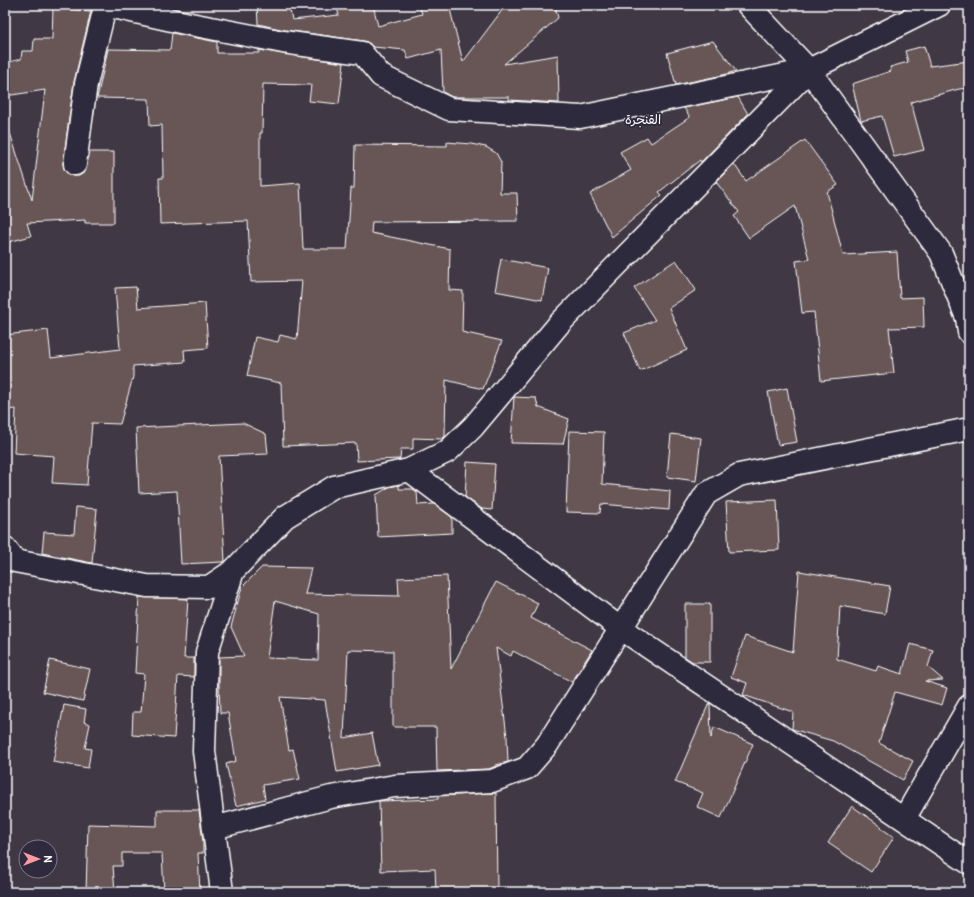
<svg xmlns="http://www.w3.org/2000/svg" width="974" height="897" viewBox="0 0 974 897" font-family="Pangolin,'Playpen Sans Arabic',sans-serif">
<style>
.building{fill:#685756;stroke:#fff;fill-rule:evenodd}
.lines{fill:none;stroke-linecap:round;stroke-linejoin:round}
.street-casing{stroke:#fff;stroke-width:25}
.street{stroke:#2f2a3d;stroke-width:22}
.labels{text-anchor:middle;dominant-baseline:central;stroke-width:3.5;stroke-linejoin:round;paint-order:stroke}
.quarter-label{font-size:13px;fill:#fff;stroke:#2f2a3d}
</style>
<rect width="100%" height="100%" fill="#403844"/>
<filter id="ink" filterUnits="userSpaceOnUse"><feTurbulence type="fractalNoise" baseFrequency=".025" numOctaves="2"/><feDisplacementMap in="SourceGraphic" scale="8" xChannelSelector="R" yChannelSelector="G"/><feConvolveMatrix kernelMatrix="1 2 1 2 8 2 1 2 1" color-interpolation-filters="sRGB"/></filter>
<g filter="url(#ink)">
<path class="building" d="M 257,5 L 289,5 L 292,20 L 339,15 L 336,5 L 373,5 L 378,26 L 422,14 L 419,5 L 449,5 L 463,62 L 506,5 L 555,5 L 558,18 L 504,64 L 558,55 L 559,103 L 509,100 L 509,97 L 452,97 L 443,92 L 441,50 L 408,59 L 405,50 L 373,47 L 364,41 L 285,30 L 258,24 Z
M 53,8 L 91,11 L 74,82 L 63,163 L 64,169 L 68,174 L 74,176 L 79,176 L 85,172 L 87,166 L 89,152 L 114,152 L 114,223 L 85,223 L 85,220 L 27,223 L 31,236 L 5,243 L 5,130 L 9,130 L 32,200 L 45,90 L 5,96 L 5,63 L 21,59 L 22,51 L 33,51 L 34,39 L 52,39 Z
M 172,33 L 217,42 L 217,53 L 259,53 L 259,50 L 344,63 L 339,104 L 309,101 L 311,85 L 263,84 L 262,133 L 260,133 L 260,186 L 300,183 L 303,249 L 347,249 L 351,188 L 354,188 L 355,145 L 447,146 L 447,142 L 471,144 L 486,147 L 496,153 L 501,162 L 500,193 L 517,193 L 518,221 L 372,222 L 371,233 L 450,249 L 449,290 L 463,291 L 462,332 L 502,341 L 483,389 L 446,380 L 445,436 L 442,439 L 413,438 L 413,449 L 401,449 L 400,459 L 399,459 L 357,461 L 356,443 L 283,446 L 281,383 L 247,376 L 255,337 L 278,342 L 280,335 L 297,339 L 302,281 L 251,282 L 248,221 L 160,224 L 159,178 L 163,178 L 162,125 L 150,126 L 149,99 L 97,98 L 108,49 L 170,50 Z
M 713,41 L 736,71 L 723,75 L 676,85 L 667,53 Z
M 924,46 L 930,66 L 969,61 L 969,88 L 959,89 L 911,102 L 924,150 L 894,157 L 882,116 L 861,121 L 852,84 L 891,71 L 890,67 L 908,62 L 905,51 Z
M 738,97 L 748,114 L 701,162 L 700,160 L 659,192 L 662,195 L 612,237 L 590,194 L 631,170 L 620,152 L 647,137 L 651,143 L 690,117 L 684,108 Z
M 805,140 L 838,185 L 827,192 L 843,255 L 897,252 L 900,298 L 923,297 L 924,327 L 889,328 L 894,373 L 821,381 L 814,312 L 802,313 L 796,261 L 809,259 L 795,206 L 749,238 L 734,216 L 739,212 L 716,182 L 734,164 L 746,181 Z
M 501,259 L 548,268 L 542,300 L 495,291 Z
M 676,260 L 696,290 L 669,308 L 687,350 L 640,371 L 624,333 L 655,320 L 634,288 Z
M 136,287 L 138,308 L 205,303 L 208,348 L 184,350 L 185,362 L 133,366 L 133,377 L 120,424 L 92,423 L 87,485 L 52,483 L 54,456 L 14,453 L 16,409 L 5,410 L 5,335 L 48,330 L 51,358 L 120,349 L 115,288 Z
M 787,388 L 797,442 L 778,445 L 768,392 Z
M 514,397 L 536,398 L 538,407 L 569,419 L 563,444 L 511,443 Z
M 243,423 L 266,434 L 268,454 L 219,456 L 225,561 L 223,562 L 181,564 L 177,491 L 139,493 L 136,428 Z
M 569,431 L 604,432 L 602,484 L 670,491 L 669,510 L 601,504 L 600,513 L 566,512 Z
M 671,434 L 701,438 L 696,481 L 667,477 Z
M 467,462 L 495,464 L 492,510 L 482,509 L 465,497 Z
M 399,485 L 399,489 L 413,489 L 417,492 L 418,505 L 434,504 L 452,517 L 452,533 L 378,537 L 376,495 L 389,487 Z
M 777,500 L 779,550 L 729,552 L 726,502 Z
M 76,507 L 97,509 L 92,563 L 42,553 L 44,532 L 74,534 Z
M 262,567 L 311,568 L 305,594 L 399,596 L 398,578 L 447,576 L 451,669 L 496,582 L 538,603 L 531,618 L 592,650 L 572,682 L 513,651 L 511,656 L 496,648 L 507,737 L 508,762 L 496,765 L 496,766 L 489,769 L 437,771 L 436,727 L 393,727 L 393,651 L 348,650 L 344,738 L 372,733 L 378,765 L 337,772 L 325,700 L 280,697 L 289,750 L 293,749 L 300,779 L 263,785 L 265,799 L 236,806 L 226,764 L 236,761 L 228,713 L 220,713 L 219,685 L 219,657 L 244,656 L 231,627 L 242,587 ZM 275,601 L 319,614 L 318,660 L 267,658 Z
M 799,571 L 890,586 L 885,614 L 840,606 L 837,659 L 876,671 L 878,666 L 902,674 L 910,644 L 933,650 L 928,667 L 943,680 L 925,681 L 947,688 L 942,705 L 895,692 L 879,743 L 913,761 L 903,780 L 833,741 L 792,729 L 793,712 L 743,695 L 747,683 L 731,677 L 745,636 L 793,652 Z
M 139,597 L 188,599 L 184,658 L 194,658 L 194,677 L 178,676 L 174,738 L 132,735 L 133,712 L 141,712 L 144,674 L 135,673 Z
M 685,604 L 710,604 L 710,662 L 693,662 L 685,657 Z
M 50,660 L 90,669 L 83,701 L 43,692 Z
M 709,703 L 710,704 L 711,738 L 714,727 L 753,744 L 721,818 L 697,807 L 703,793 L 675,782 Z
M 64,705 L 86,709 L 84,722 L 90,724 L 85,748 L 91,749 L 88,768 L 53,762 Z
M 493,793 L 496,793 L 497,892 L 436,892 L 435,869 L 381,871 L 379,801 L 438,799 L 438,796 Z
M 852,806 L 882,827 L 881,828 L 894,837 L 871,872 L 828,843 Z
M 157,810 L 199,810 L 203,842 L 203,853 L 198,853 L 200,892 L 164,892 L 162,853 L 122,853 L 122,866 L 113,866 L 115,892 L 86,892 L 88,824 L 157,826 Z"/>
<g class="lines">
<defs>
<path id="street" d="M 118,5 L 118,8 L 185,23 L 283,42 L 362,53 L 381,76 L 449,109 L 580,117 L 809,70
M 748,5 L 809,70 L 941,253 L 967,318 L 969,332
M 939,5 L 809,70 L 559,324 L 473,427 L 448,451 L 409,470 L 620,628 L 969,863
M 75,164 L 86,84 L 105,7
M 5,548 L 15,561 L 147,586 L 209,587 L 233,571 L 285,517 L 334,487 L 409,470
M 904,819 L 969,706
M 214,828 L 331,797 L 395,786 L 492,781 L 527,768 L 547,745 L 706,494 L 739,475 L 969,429
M 222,892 L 204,751 L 207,652 L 233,571"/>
</defs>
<use href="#street" class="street-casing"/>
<use href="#street" class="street"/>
</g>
</g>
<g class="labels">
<g class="quarter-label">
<text x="643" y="120">القنجرة</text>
</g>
</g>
<rect width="974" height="897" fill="none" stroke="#2f2a3d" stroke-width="20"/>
<rect x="10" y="10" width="954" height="877" fill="none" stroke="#fff" stroke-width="1.5" filter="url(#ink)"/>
<g transform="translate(38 859) rotate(90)"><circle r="19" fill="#2f2a3d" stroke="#827f8b"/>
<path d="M0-3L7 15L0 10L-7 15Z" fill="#ff9aa2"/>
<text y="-6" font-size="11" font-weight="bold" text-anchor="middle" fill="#ffffff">N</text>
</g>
</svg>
